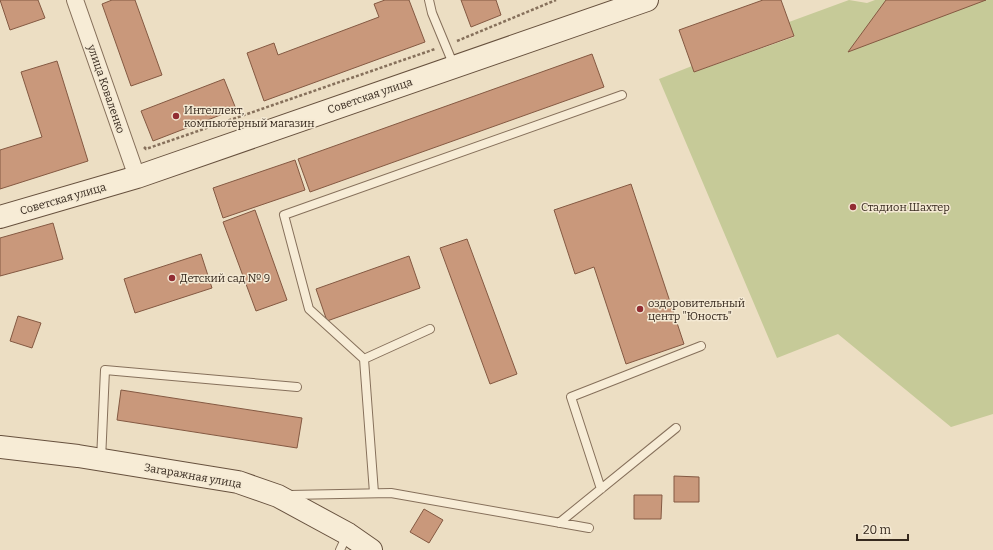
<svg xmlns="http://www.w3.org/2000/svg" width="993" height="550" viewBox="0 0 993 550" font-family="Bitter,serif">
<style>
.green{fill:#c6ca98}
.building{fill:#c9987b;stroke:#845942}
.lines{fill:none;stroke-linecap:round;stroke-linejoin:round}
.lane-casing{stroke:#86705b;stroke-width:10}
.street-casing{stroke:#86705b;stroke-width:18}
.secondary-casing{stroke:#67513e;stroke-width:24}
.path{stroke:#86705b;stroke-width:2.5;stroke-dasharray:3 2;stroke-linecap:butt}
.lane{stroke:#f7ecd6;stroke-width:8}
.street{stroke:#f7ecd6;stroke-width:16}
.secondary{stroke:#f7ecd6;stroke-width:22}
.poi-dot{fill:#922d33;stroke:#f4e9d3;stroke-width:1.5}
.labels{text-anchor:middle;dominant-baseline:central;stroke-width:3;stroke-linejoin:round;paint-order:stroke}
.street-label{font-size:11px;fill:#36291e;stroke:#f4e9d3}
.poi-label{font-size:11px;fill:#36291e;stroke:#f4e9d3;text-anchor:start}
</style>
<rect width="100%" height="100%" fill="#ecdec3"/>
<path class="green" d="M 849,0 L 867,3 L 875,0 L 993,0 L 993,414 L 951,427 L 838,334 L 777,358 L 659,79 L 692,66 L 694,72 L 794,37 L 789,22 Z"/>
<path class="building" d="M 0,0 L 38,0 L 45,18 L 10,30 Z
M 112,0 L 135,0 L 162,75 L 131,86 L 102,4 Z
M 385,0 L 409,0 L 425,42 L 264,101 L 247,53 L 274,43 L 278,55 L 379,17 L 374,4 Z
M 461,0 L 496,0 L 501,15 L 471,27 Z
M 763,0 L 781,0 L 794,36 L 694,72 L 679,30 Z
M 886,0 L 986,0 L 848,52 Z
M 592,54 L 604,87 L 310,192 L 298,159 Z
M 57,61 L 88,161 L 0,189 L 0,150 L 42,137 L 21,72 Z
M 224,79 L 236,109 L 153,141 L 141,111 Z
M 295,160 L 305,190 L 223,218 L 213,188 Z
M 631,184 L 684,344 L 626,364 L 594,267 L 575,274 L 554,210 Z
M 255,210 L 287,300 L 256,311 L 223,222 Z
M 53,223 L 63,259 L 0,276 L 0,238 Z
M 467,239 L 517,374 L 490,384 L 440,248 Z
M 201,254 L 212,288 L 135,313 L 124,279 Z
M 409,256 L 420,288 L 327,321 L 316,289 Z
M 18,316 L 41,323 L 32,348 L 10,341 Z
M 121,390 L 302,418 L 297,448 L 117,420 Z
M 674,476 L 699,477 L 699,502 L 674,502 Z
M 634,495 L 662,495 L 661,519 L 634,519 Z
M 424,509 L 443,520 L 429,543 L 410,532 Z"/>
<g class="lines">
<defs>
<path id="lane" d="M 429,0 L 432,13 L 454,66
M 364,359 L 309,309 L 284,215 L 622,95
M 101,460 L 105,370 L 297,387
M 601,489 L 571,397 L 701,346
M 374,493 L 364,359 L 430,329
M 289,495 L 391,493 L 589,528
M 559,523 L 676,428
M 340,550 L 347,535"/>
<path id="street" d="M 75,0 L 137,177"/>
<path id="secondary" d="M 0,217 L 137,177 L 647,0
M 0,447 L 78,456 L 238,482 L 278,496 L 348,534 L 371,550"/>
</defs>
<use href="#lane" class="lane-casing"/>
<use href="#street" class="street-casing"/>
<use href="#secondary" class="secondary-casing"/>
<path class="path" d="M 457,41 L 556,0
M 144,147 L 146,149 L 435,49"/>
<use href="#lane" class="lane"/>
<use href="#street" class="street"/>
<use href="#secondary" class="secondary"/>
</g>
<g class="poi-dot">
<circle cx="176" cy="116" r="4"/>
<circle cx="853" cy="207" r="4"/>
<circle cx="172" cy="278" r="4"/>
<circle cx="640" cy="309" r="4"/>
</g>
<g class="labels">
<g class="street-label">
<text transform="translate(106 89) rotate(71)">улица Коваленко</text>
<text transform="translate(370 96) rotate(-19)">Советская улица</text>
<text transform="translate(63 199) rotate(-16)">Советская улица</text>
<text transform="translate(193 476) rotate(10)">Загаражная улица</text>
</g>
<g class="poi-label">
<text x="184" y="110">Интеллект,<tspan x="184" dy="13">компьютерный магазин</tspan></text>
<text x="861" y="207">Стадион Шахтер</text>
<text x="180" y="278">Детский сад № 9</text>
<text x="648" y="303">оздоровительный<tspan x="648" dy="13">центр "Юность"</tspan></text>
</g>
</g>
<path d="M857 534v6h51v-6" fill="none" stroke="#36291e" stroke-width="2"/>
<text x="863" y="534" font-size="12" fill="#36291e" stroke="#f4e9d3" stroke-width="3" paint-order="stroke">20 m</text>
</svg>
